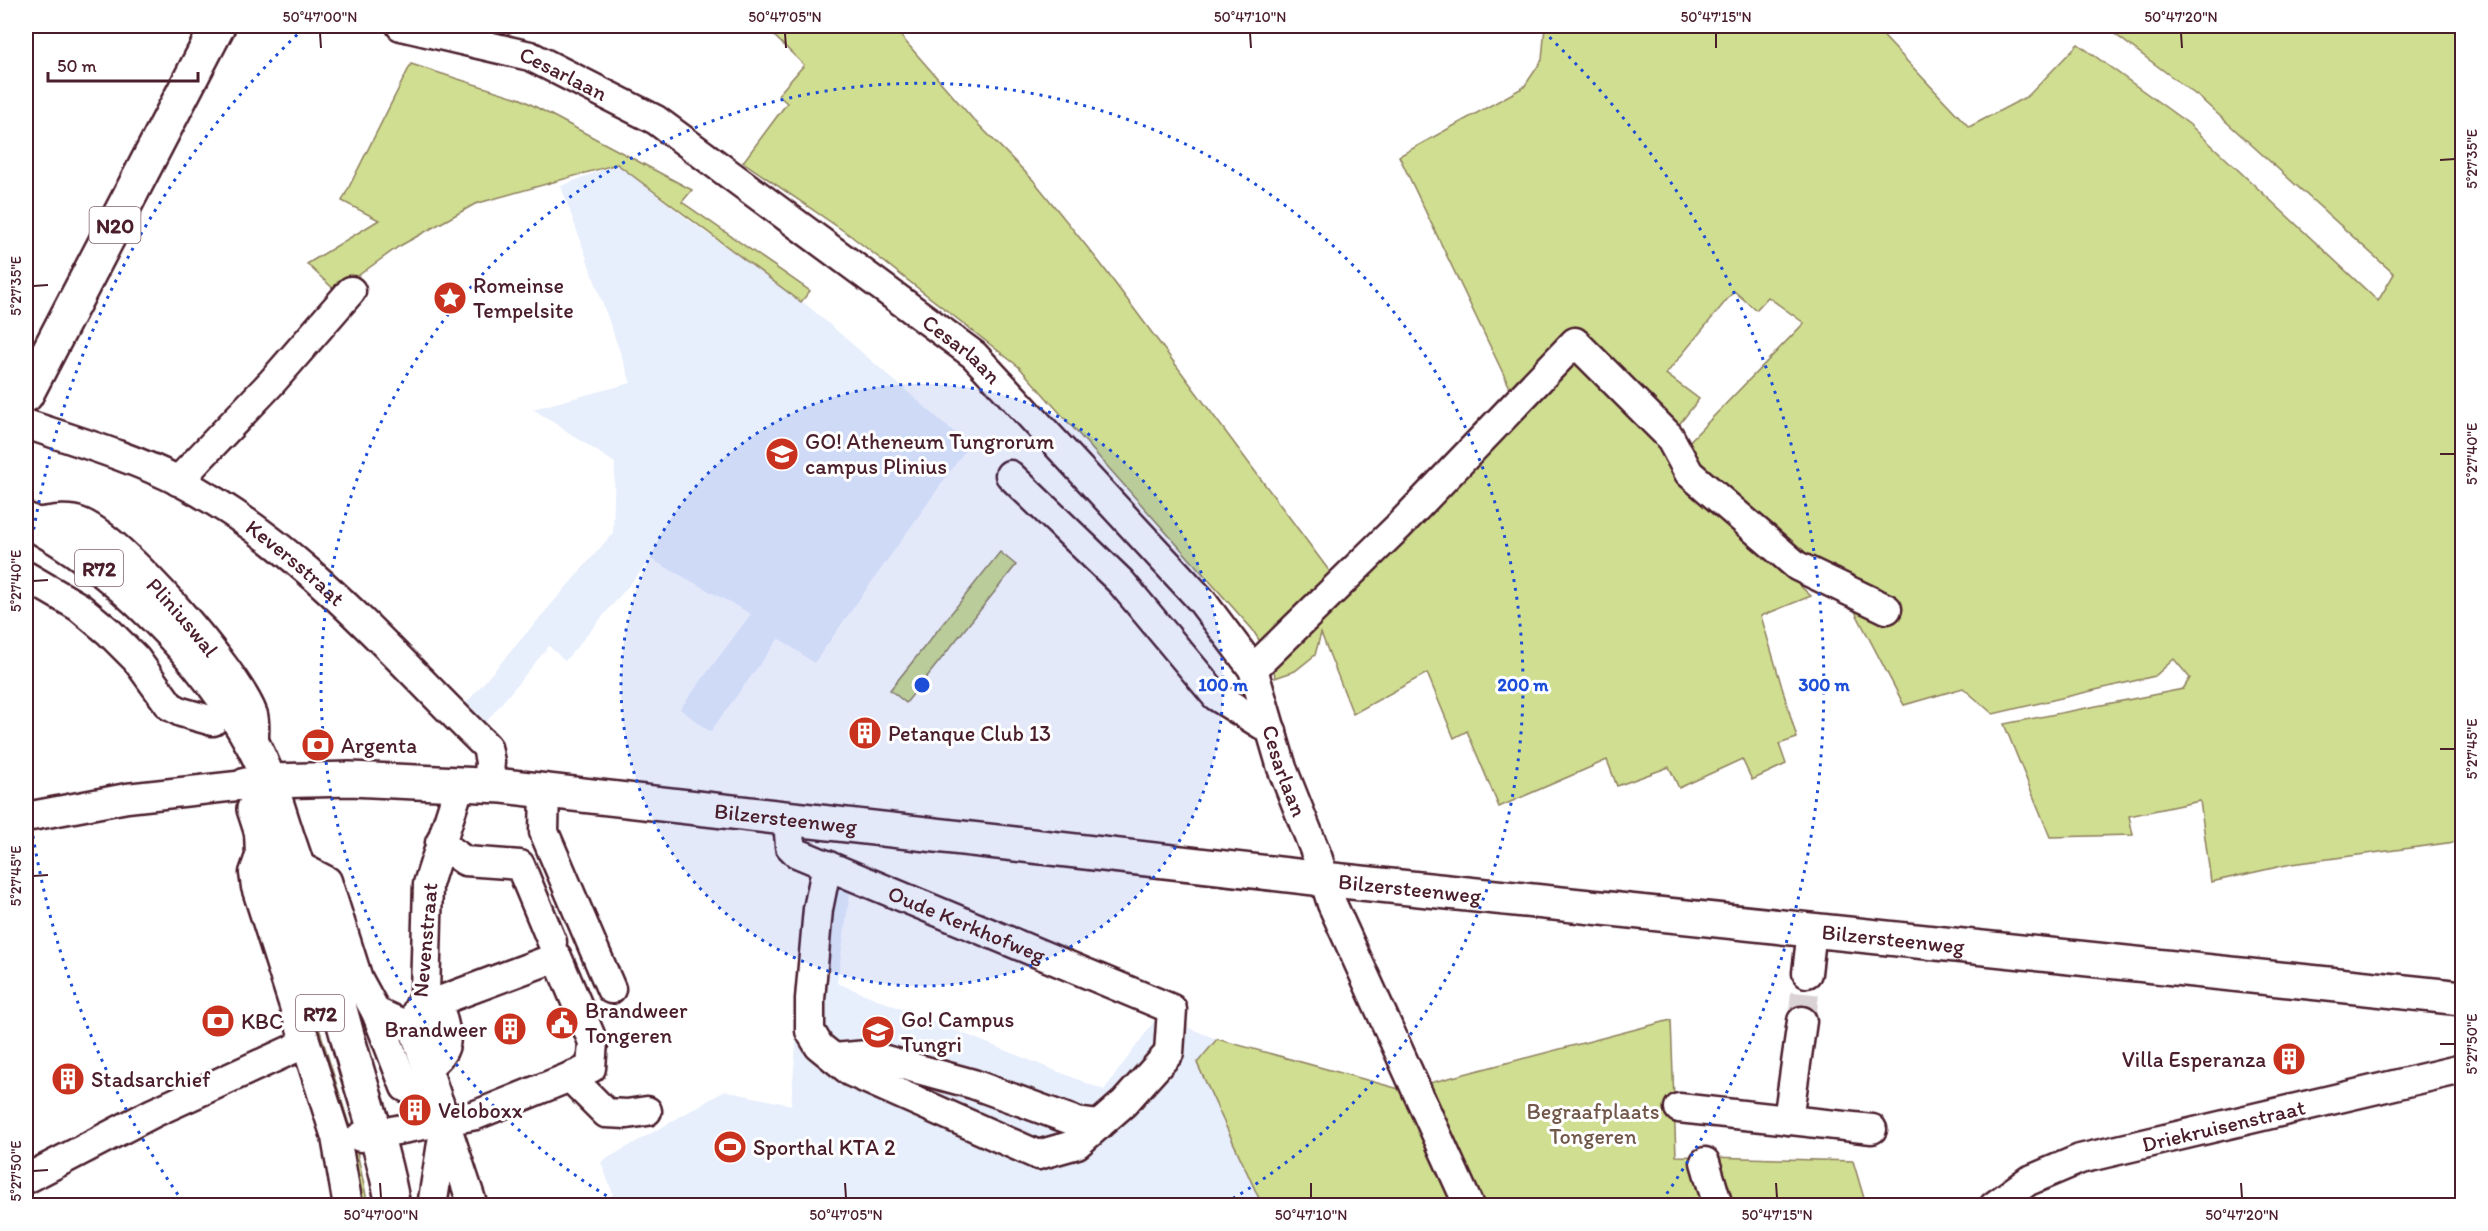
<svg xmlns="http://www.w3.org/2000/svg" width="2488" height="1231" viewBox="0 0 2488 1231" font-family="Itim,sans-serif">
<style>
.built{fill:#e7eefc}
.green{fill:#d0de91;stroke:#8d7e5e;stroke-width:1.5}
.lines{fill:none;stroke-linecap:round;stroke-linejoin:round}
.minor-tunnel{stroke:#dbd2d5;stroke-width:28;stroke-dasharray:28 14;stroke-linecap:butt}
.minor-casing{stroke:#4a1f2b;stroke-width:33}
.major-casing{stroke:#4a1f2b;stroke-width:38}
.minor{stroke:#fff;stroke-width:28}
.major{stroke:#fff;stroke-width:33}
.ticks{fill:none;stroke:#4a1f2b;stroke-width:2}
.ring{fill:none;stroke:#1d4ed8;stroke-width:3;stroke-dasharray:3 6}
.labels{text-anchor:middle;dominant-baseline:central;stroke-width:6;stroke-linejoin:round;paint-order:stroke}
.shield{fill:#fff;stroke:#80626b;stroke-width:1.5}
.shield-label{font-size:21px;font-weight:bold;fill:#4a1f2b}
.street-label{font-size:22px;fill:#4a1f2b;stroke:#fff}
.poi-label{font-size:22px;fill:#4a1f2b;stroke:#fff;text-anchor:start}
.park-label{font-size:22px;fill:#72584a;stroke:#fff}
.centre{fill:#1d4ed8;stroke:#fff;stroke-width:3}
.ring-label{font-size:18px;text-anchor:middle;font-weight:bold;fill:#1d4ed8;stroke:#fff;stroke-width:6;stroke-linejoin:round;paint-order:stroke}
.neatline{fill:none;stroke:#4a1f2b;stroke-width:2}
.ticks-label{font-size:15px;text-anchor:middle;fill:#4a1f2b}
</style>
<rect width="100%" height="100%" fill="#fff"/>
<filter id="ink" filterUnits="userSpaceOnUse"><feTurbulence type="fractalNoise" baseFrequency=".0167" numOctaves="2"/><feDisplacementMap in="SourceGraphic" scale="12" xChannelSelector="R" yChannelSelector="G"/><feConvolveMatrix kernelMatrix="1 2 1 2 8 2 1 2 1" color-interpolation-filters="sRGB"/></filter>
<g filter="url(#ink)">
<path class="built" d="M 617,164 L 691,222 L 808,306 L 969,445 L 814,663 L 779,638 L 710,732 L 680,709 L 751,614 L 651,559 L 565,661 L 549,646 L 481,728 L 462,708 L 613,533 L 615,463 L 533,409 L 631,383 L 561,186 Z
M 811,866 L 851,886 L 837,983 L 1104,1090 L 1158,1016 L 1217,1039 L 1197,1063 L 1262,1205 L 601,1206 L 613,1194 L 601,1162 L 725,1091 L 791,1105 Z"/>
<path class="green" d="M 764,26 L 892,26 L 972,118 L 1034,181 L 1100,263 L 1336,580 L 1266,651 L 1252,629 L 1019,367 L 851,236 L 743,162 L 787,103 L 778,95 L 804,65 Z
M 1545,26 L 1874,26 L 1969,127 L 2028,96 L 2078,44 L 2189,124 L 2378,301 L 2394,274 L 2200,98 L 2104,26 L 2462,26 L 2462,841 L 2291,864 L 2211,882 L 2200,801 L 2129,816 L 2133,835 L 2050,837 L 2004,724 L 2183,689 L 2190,678 L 2174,659 L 2155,676 L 1993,714 L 1963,688 L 1904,705 L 1850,602 L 1792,551 L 1684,447 L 1804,323 L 1768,297 L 1756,310 L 1734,291 L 1666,374 L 1699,399 L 1667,440 L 1657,447 L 1696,489 L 1811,596 L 1761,616 L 1797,738 L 1779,744 L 1786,764 L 1752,780 L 1742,759 L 1679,788 L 1669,767 L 1617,786 L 1607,760 L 1499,807 L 1467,731 L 1454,738 L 1427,673 L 1353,714 L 1321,633 L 1315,655 L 1295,671 L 1275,678 L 1273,662 L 1513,394 L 1399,156 L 1524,87 L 1542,60 Z
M 411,64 L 521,99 L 692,190 L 682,202 L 810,291 L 801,302 L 617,164 L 475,204 L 398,247 L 359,275 L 340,295 L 307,264 L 379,220 L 342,201 Z
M 1000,552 L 1016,565 L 906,703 L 890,690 Z
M 274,883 L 356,1147 L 368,1205 L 364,1205 L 348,1132 L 271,893 Z
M 1671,1020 L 1676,1156 L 1853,1161 L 1866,1205 L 1262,1205 L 1197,1063 L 1217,1039 L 1403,1090 Z"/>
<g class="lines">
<path class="minor-tunnel" d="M 1802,1021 L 1807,973"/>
<defs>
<g id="minor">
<path id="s1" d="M 401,26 L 530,56 L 656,120 L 974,355 L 1201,600 L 1253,669 L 1282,768 L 1317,856 L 1332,904 L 1469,1206"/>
<path id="s2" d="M 26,424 C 76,441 131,457 179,481 C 301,544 391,654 487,747 L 490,762 L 488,785"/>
<path d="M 1010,475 L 1121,582 L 1216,696 L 1272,731"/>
<path d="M 178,481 L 272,382 L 351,291"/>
<path id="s3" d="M 33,523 C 47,522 65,517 79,522 C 120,536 239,673 253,715 C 255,722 254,731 254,738"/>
<path d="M 26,576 L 79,607 L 109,632 L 136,659 L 170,706 L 181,712 L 213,721"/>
<path d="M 1253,669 L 1398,527 L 1575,342 L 1669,436 L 1689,473 L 1797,566 L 1887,609"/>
<path d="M 460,784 L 428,884 L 425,994 L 417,1011 L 414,1029 L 473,1206"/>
<path d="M 545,790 L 544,832 L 611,989"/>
<path d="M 26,817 L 127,798 L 246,785"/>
<path id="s4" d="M 788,820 L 790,846 L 797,853 L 1172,1009 L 1169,1053 L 1124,1103 L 1077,1144 L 1038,1155 L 851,1072 L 819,1046 L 810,1031 L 810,999 L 818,909 L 827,865"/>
<path d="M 259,831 L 260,856 L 254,873 L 256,887 L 336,1137 L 348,1206"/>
<path d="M 440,843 L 465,861 L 520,865 L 552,942"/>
<path d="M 298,866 L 327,881 L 358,979 L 376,1012 L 414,1029"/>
<path d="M 1807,973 L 1812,930"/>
<path d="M 376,1012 L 405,1087 L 439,1103"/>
<path d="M 834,1058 L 867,1055 L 973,1084 L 1077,1122 L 1099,1125"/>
<path d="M 427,1066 C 455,1048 445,1033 439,1005 L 442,1000 L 557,957 L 593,1042 L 591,1068 L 570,1077"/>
<path d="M 1679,1108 L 1872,1129"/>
<path d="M 1788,1120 L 1802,1021"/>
<path d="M 360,1137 L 476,1115 L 570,1077 L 606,1113 L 627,1114 L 647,1111"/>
<path d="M 1705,1162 L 1718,1206"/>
<path d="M 26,1179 L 153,1113 L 304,1044"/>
<path d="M 432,1206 L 445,1124"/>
<path id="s5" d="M 1994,1206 L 2028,1181 L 2080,1159 L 2462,1069"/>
</g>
<g id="major">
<path d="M 26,395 L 218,26"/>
<path d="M 26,520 C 114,565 207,659 254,747 C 269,775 277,806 287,836 C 310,902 329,968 347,1035 C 362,1093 383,1147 393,1206"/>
<path id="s6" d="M 246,785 L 269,781 L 350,779 L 503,786 L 1323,879 L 2462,998"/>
<path d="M 254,809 L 314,994"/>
</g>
</defs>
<use href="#minor" class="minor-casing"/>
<use href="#major" class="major-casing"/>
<use href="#minor" class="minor"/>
<use href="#major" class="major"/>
</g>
</g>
<path class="ticks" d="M 320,33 L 321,48M 785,33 L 786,48M 1250,33 L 1251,48M 1716,33 L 1716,48M 2181,33 L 2182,48M 2440,160 L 2455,159M 33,286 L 48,285M 2440,454 L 2455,454M 33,581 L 48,580M 2440,749 L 2455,749M 33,876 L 48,875M 2440,1044 L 2455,1044M 33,1171 L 48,1170M 380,1183 L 381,1198M 845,1183 L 846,1198M 1311,1183 L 1311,1198M 1776,1183 L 1777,1198M 2241,1183 L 2242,1198"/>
<circle cx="922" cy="685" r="301" fill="#1d4ed8" fill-opacity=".12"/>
<g class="ring">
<circle cx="922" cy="685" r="301"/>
<path d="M622 1205A601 601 0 1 1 1222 1205"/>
<path d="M183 1202A902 902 0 0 1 26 787M26 583A902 902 0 0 1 301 31M1543 31A902 902 0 0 1 1661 1202"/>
</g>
<defs>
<symbol id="sight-disc" viewBox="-11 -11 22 22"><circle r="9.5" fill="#c8321e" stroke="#fff"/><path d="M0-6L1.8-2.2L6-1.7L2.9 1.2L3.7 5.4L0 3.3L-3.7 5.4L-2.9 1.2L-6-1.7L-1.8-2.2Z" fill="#fff"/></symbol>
<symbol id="school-disc" viewBox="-11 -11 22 22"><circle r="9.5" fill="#c8321e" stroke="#fff"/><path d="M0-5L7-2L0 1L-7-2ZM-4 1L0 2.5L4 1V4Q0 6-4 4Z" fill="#fff"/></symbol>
<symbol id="building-disc" viewBox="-11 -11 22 22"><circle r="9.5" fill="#c8321e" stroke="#fff"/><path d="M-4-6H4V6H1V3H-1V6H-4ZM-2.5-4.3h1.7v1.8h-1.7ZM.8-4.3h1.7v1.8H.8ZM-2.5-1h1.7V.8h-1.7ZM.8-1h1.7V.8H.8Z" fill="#fff"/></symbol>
<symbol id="bank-disc" viewBox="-11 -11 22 22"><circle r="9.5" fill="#c8321e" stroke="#fff"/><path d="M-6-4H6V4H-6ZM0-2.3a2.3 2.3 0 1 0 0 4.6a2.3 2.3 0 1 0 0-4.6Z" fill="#fff"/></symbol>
<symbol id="civic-disc" viewBox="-11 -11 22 22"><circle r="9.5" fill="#c8321e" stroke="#fff"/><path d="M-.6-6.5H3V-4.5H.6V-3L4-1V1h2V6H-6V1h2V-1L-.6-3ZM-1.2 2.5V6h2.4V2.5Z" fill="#fff"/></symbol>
<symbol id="stadium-disc" viewBox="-11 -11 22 22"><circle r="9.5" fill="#c8321e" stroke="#fff"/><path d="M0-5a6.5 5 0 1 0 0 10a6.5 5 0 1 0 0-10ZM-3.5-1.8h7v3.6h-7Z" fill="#fff"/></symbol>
</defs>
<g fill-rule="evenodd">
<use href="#sight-disc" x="431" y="279" width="38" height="38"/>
<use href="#school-disc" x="763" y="435" width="38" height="38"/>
<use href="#building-disc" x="846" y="714" width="38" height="38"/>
<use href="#bank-disc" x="299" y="726" width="38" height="38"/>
<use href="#bank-disc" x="199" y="1002" width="38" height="38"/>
<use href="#civic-disc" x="543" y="1004" width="38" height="38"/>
<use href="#building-disc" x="491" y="1010" width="38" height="38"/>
<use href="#school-disc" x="859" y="1013" width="38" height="38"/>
<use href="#building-disc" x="2270" y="1040" width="38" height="38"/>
<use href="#building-disc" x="49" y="1060" width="38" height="38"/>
<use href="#building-disc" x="396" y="1091" width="38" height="38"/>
<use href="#stadium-disc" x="711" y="1128" width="38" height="38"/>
</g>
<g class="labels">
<g class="shield">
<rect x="89.5" y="207" width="51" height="36" rx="4.5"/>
<rect x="75" y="550" width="48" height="36" rx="4.5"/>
<rect x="296" y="995" width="48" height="36" rx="4.5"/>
</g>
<g class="shield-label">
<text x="115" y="225">N20</text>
<text x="99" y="568">R72</text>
<text x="320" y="1013">R72</text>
</g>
<g class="street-label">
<text stroke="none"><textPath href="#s1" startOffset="170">Cesarlaan</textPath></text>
<text stroke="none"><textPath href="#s1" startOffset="656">Cesarlaan</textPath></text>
<text stroke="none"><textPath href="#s2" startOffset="306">Keversstraat</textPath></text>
<text stroke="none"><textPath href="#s3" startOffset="188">Pliniuswal</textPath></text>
<text stroke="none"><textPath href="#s1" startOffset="1196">Cesarlaan</textPath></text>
<text stroke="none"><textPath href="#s6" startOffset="542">Bilzersteenweg</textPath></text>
<text stroke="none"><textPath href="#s6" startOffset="1170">Bilzersteenweg</textPath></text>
<text stroke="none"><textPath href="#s4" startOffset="220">Oude Kerkhofweg</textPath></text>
<text stroke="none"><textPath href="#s6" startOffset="1656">Bilzersteenweg</textPath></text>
<text transform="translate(425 940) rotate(-85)">Nevenstraat</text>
<text stroke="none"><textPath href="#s5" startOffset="246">Driekruisenstraat</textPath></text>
</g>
<g class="poi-label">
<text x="473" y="285">Romeinse<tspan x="473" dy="25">Tempelsite</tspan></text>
<text x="805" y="441">GO! Atheneum Tungrorum<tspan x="805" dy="25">campus Plinius</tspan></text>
<text x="888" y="733">Petanque Club 13</text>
<text x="341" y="745">Argenta</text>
<text x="585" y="1010">Brandweer<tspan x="585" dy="25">Tongeren</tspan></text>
<text x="901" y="1019">Go! Campus<tspan x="901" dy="25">Tungri</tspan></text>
<text x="241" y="1021">KBC</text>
<text x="487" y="1029" text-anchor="end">Brandweer</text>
<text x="2266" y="1059" text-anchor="end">Villa Esperanza</text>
<text x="91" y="1079">Stadsarchief</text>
<text x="438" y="1110">Veloboxx</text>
<text x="753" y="1147">Sporthal KTA 2</text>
</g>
<g class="park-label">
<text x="1593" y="1111">Begraafplaats<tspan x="1593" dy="25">Tongeren</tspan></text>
</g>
</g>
<circle cx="922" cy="685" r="9" class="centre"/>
<g class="ring-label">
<text x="1223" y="691">100 m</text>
<text x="1523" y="691">200 m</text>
<text x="1824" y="691">300 m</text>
</g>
<rect width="2488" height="1231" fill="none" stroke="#fff" stroke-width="66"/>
<path d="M48 72v9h150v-9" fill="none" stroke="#4a1f2b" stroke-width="3"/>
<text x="57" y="72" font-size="18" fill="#4a1f2b" stroke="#ffffff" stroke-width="4.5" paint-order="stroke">50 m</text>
<rect x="33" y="33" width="2422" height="1165" class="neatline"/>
<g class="ticks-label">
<text x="320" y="22">50°47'00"N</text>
<text x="785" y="22">50°47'05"N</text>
<text x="1250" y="22">50°47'10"N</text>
<text x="1716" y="22">50°47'15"N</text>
<text x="2181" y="22">50°47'20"N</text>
<text transform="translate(2472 159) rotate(-90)" y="5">5°27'35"E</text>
<text transform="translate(16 286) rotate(-90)" y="5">5°27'35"E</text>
<text transform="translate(2472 454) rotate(-90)" y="5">5°27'40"E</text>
<text transform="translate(16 581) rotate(-90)" y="5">5°27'40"E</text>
<text transform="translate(2472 749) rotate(-90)" y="5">5°27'45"E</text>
<text transform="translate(16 876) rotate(-90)" y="5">5°27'45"E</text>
<text transform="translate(2472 1044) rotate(-90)" y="5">5°27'50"E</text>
<text transform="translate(16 1171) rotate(-90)" y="5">5°27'50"E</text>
<text x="381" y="1220">50°47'00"N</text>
<text x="846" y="1220">50°47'05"N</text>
<text x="1311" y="1220">50°47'10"N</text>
<text x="1777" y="1220">50°47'15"N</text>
<text x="2242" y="1220">50°47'20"N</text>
</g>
</svg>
